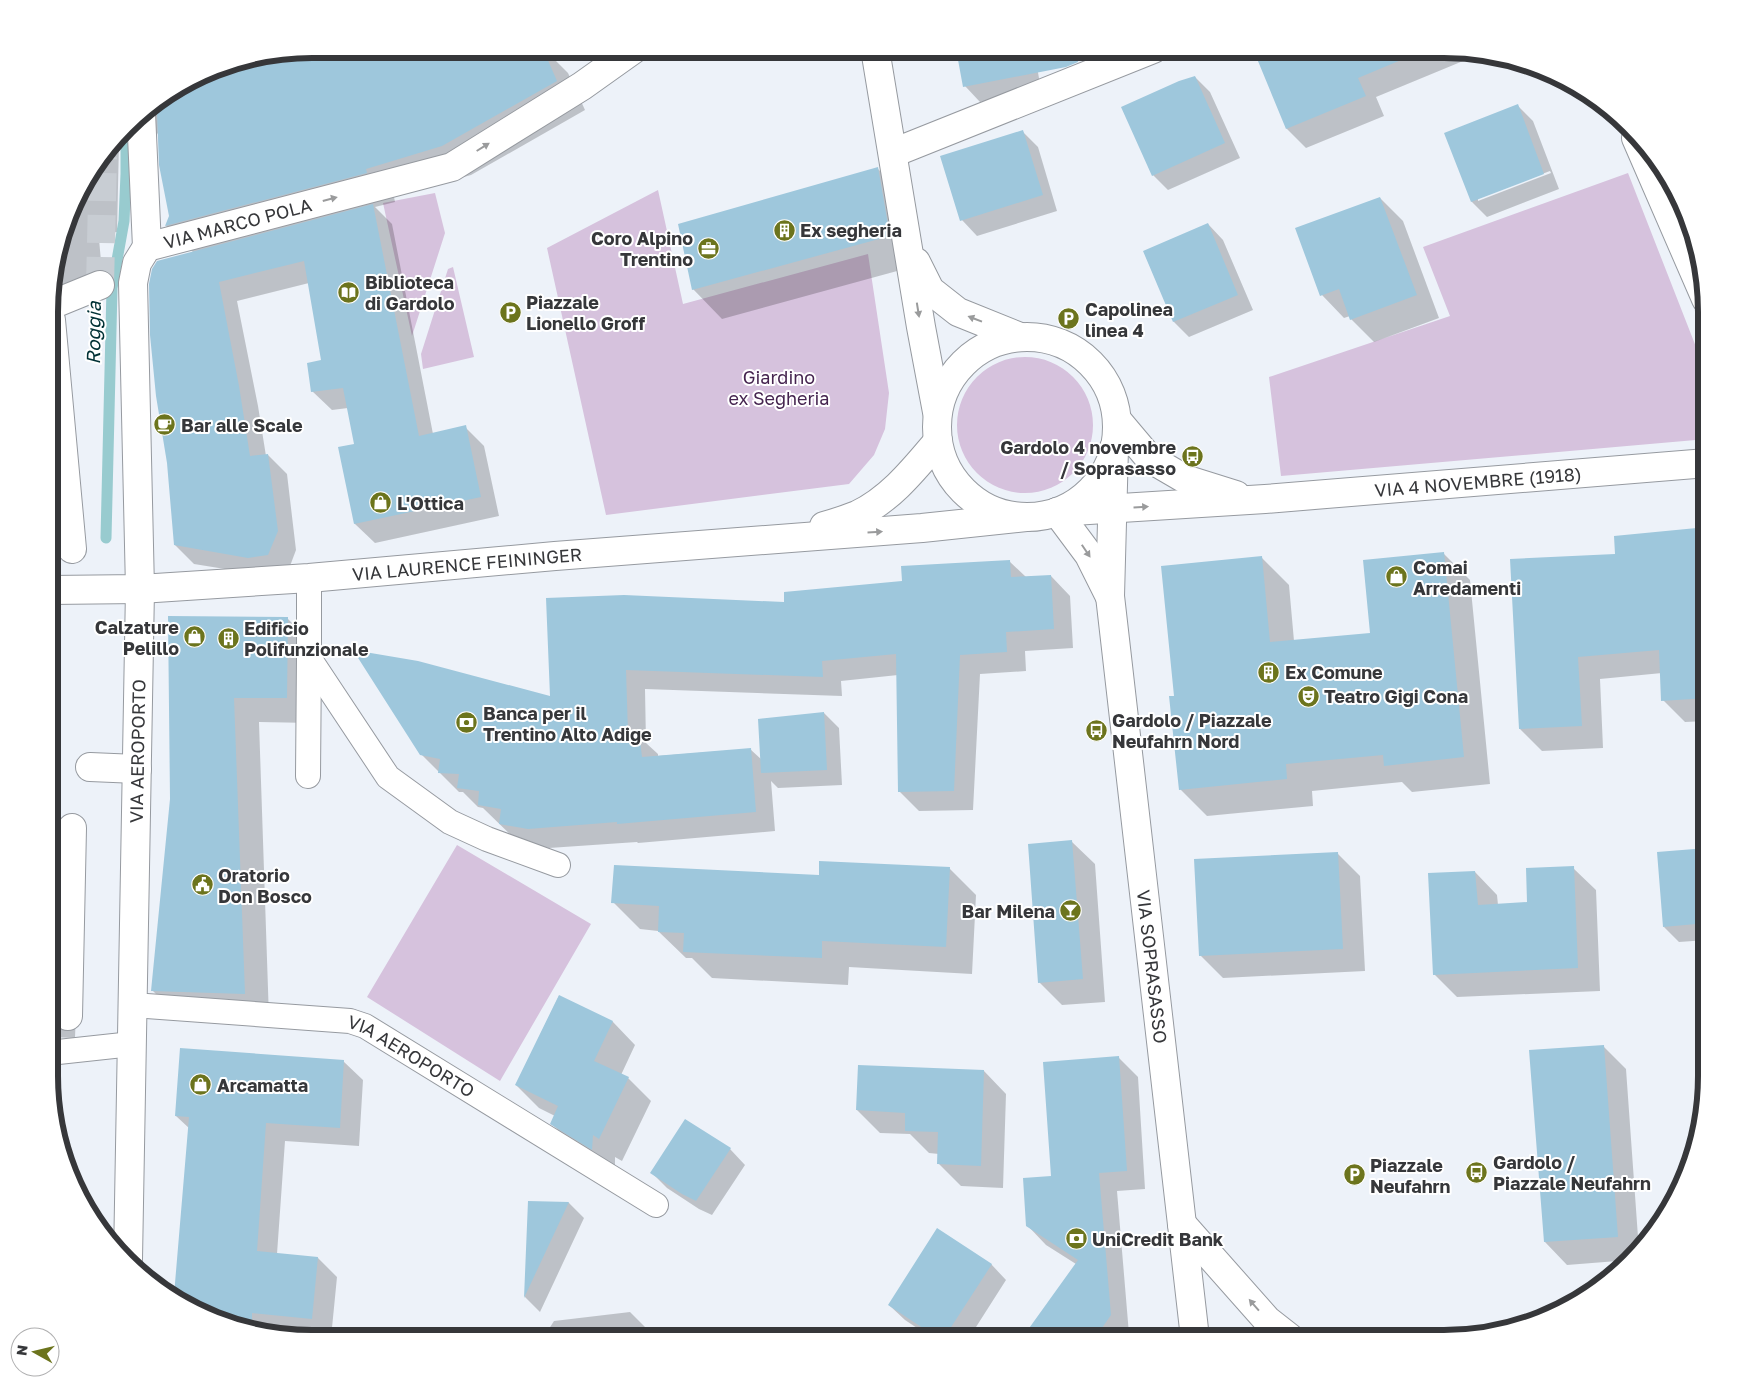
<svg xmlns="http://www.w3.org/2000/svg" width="1756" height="1387" viewBox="0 0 1756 1387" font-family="'Golos Text',sans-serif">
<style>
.green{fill:#d6c2dd}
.shadow{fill:#0003;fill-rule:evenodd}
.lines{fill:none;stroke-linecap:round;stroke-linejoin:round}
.stream{stroke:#98cbcf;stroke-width:11}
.building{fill:#9ec7dc}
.pedestrian-tunnel{stroke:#c8cdd3;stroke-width:28;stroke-dasharray:28 14;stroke-linecap:butt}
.service-casing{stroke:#969aa0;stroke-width:26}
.pedestrian-casing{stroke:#969aa0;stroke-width:30}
.minor-casing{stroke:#969aa0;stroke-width:30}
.tertiary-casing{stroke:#969aa0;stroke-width:30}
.secondary-casing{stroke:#969aa0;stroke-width:30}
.service{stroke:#fff;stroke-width:24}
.pedestrian{stroke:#fff;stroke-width:28}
.minor{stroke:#fff;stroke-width:28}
.tertiary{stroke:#fff;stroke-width:28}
.secondary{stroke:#fff;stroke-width:28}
.oneway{fill:#9a9b9c}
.labels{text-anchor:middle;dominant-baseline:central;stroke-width:4;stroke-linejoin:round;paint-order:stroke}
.street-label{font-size:18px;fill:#36373a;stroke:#fff}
.poi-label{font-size:18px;font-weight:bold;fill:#36373a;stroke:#fff;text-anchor:start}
.park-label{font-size:18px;fill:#45244f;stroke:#fff}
.water-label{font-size:19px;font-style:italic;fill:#003135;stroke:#fff}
.rim{fill:none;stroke:#36373a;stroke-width:6}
</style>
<rect width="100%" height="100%" fill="#edf2f9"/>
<path class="green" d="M 1628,173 L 1707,375 L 1707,439 L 1281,476 L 1269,377 L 1450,316 L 1423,247 Z
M 658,190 L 683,304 L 868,254 L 889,393 L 885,429 L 874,455 L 849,484 L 606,515 L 547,248 Z
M 435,193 L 445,233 L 412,336 L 383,203 Z
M 453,267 L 474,357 L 423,369 L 421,354 L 448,269 Z
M957 425a68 68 0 1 1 136 0a68 68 0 1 1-136 0Z
M 457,845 L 591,924 L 500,1081 L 367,997 Z"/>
<path class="shadow" d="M 312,49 L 522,49 L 523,53 L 531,49 L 544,49 L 568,73 L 585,110 L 471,175 L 394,197 L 395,202 L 375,207 L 392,224 L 433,434 L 465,427 L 484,446 L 499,516 L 375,543 L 355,524 L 356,444 L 348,408 L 332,410 L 312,391 L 323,360 L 309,283 L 237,301 L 258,406 L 266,456 L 268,455 L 287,474 L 296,550 L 287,574 L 268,576 L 194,564 L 175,545 L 193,252 L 166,226 L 170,216 L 159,131 L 154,140 L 119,143 L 117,232 L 95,235 L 99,239 L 104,294 L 51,304 L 51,277 L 84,181 L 139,114 L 227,63 Z
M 1034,49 L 1041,90 L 980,102 L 965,86 Z
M 1089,49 L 1122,49 L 1099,58 Z
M 1254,49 L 1461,49 L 1480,54 L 1376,97 L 1384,116 L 1306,148 L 1287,129 Z
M 1195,77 L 1210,92 L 1240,158 L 1168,190 L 1153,175 Z
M 1518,106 L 1533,121 L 1559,189 L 1487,217 L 1472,202 L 1446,133 ZM 1550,171 L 1551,173 L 1478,201 L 1478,198 Z
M 1023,132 L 1038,147 L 1057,211 L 977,236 L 962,220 Z
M 877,168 L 907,198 L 919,265 L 722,319 L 693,289 Z
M 1380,198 L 1403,221 L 1439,318 L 1374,342 L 1351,319 L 1350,316 L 1344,318 L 1322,295 L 1296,229 Z
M 1208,224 L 1223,240 L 1253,310 L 1189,337 L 1174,322 L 1144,252 Z
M 51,447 L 75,548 L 50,551 Z
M 1707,529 L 1707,721 L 1685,722 L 1663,700 L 1662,673 L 1600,679 L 1603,748 L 1542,751 L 1520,729 L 1617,555 L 1615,537 Z
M 1443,553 L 1470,580 L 1490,784 L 1412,792 L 1402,782 L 1312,791 L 1313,806 L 1207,816 L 1180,789 L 1175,697 L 1262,558 L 1289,585 L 1294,641 L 1372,634 Z
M 1009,561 L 1026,577 L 1051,576 L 1070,596 L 1073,648 L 1025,651 L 1026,671 L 980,674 L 973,810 L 919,811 L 899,791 L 898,675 L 841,681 L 842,696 L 645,689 L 646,743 L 658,754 L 658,756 L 750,749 L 762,760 L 824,713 L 839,728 L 842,785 L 778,788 L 771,781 L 775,831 L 638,843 L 637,842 L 549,848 L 520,844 L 483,808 L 478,807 L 463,792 L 459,792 L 421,754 L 551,698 L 786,603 L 903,583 Z
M 170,617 L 287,618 L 312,643 L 312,723 L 259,722 L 269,1018 L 178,1016 L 153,991 L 172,800 Z
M 50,825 L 82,857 L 75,1038 L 49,1037 Z
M 1072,842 L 1095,864 L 1105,1002 L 1062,1005 L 1039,982 Z
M 1707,849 L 1707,940 L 1679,942 L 1664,927 Z
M 1337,853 L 1360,876 L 1365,971 L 1223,978 L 1200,955 Z
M 949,868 L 976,895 L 972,974 L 849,967 L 848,985 L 712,978 L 692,958 L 686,958 L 658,931 L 640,929 L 613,902 L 820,877 Z
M 1573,868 L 1596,890 L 1600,991 L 1457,997 L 1434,974 L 1475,872 L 1497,895 L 1498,905 L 1529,903 Z
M 559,996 L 613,1022 L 635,1045 L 621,1075 L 628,1078 L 651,1101 L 622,1161 L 615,1157 L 615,1171 L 574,1146 L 551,1123 L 555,1116 L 539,1108 L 516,1085 Z
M 1603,1046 L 1626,1069 L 1639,1251 L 1630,1260 L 1567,1265 L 1545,1242 Z
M 1119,1058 L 1138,1077 L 1145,1189 L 1117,1191 L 1129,1334 L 1126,1338 L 1024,1338 L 1076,1264 L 1046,1245 L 1027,1225 Z
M 343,1061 L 363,1080 L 359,1146 L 285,1141 L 277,1254 L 318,1258 L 337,1277 L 331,1338 L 271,1332 L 211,1318 L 175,1296 L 190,1129 L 176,1116 Z
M 984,1071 L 1006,1094 L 1003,1188 L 961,1186 L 939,1164 L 939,1154 L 929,1153 L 910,1134 L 880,1133 L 857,1110 Z
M 730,1149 L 745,1165 L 712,1215 L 699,1209 L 667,1188 L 651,1172 Z
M 529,1202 L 569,1203 L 584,1218 L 540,1312 L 525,1297 Z
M 991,1264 L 1006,1280 L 969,1338 L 932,1338 L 905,1320 L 889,1305 Z
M 630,1312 L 653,1335 L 654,1338 L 543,1338 L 554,1321 Z
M 781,1328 L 791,1338 L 728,1338 L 728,1334 Z
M 494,1331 L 505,1338 L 495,1338 Z"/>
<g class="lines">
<path class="stream" d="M 106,538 L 112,288 L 124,221 L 126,174 L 126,130"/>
</g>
<path class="building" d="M 312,49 L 543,49 L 557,81 L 442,146 L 366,169 L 367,173 L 165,226 L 169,216 L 159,165 L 157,112 L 154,105 L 227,63 Z
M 956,49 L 1077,49 L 1078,62 L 1066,67 L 963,87 Z
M 1253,49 L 1425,49 L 1425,50 L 1358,78 L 1366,96 L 1286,129 Z
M 1195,76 L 1225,143 L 1152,176 L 1121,107 L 1179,81 Z
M 1518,104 L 1544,174 L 1471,202 L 1444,133 Z
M 1023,130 L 1043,195 L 960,221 L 940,156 Z
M 878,167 L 890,236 L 692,290 L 678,224 Z
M 1380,197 L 1417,295 L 1350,320 L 1339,289 L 1320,296 L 1295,228 Z
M 373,204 L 419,436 L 466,425 L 481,497 L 354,524 L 338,447 L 354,444 L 343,388 L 311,392 L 307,363 L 321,360 L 304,261 L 219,282 L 239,386 L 250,456 L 268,454 L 278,531 L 268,555 L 248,558 L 174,545 L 167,463 L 156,396 L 150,335 L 149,284 L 152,269 L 157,261 Z
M 1208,223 L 1238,295 L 1173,322 L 1143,251 Z
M 1707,527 L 1707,698 L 1661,701 L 1659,650 L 1578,657 L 1582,726 L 1519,729 L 1510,559 L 1615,554 L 1614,536 Z
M 1444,552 L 1464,757 L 1384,766 L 1383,755 L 1286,764 L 1287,779 L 1179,790 L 1169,696 L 1174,696 L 1161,566 L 1262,556 L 1270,642 L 1370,633 L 1363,560 Z
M 1010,560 L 1011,577 L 1051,575 L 1054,629 L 1006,632 L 1007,652 L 960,655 L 954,791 L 898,792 L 896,654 L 822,661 L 823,677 L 626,670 L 628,734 L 639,733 L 642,757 L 751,748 L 756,812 L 617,824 L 617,822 L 528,829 L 499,824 L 501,809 L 478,805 L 479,791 L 457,788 L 459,774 L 438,773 L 440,759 L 420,755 L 353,650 L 418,661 L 550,696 L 546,598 L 624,595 L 784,602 L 784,592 L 902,581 L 901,566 Z
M 168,616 L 288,617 L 287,698 L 234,698 L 245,994 L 151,991 L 170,799 Z
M 824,712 L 827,770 L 761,773 L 758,719 Z
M 1072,840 L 1083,979 L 1038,983 L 1028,844 Z
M 1707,848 L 1707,923 L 1663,927 L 1657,852 Z
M 1338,852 L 1343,949 L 1199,956 L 1194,859 Z
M 819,861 L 950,867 L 946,947 L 822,941 L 822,958 L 683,952 L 684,933 L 658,932 L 659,906 L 611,903 L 614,865 L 819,875 Z
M 1574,866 L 1578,968 L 1433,975 L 1428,873 L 1475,871 L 1478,905 L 1527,902 L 1526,868 Z
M 559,995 L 613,1021 L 594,1061 L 629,1077 L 599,1139 L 593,1135 L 592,1150 L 550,1124 L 558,1106 L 515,1085 Z
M 1604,1045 L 1618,1237 L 1544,1242 L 1529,1050 Z
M 180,1048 L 344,1060 L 340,1128 L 266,1123 L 257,1251 L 318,1257 L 312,1319 L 252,1313 L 252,1328 L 211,1318 L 174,1295 L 189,1117 L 175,1116 Z
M 1119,1056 L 1127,1171 L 1099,1173 L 1111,1315 L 1095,1338 L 1022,1338 L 1078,1260 L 1026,1226 L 1023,1178 L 1051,1176 L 1043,1062 Z
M 858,1065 L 984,1070 L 981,1166 L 937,1164 L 938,1132 L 905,1131 L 905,1113 L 856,1110 Z
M 685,1119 L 731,1148 L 696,1201 L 682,1194 L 650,1173 Z
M 528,1201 L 569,1202 L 524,1298 Z
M 937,1228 L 992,1264 L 944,1338 L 938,1338 L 888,1305 Z"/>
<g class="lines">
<path class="pedestrian-tunnel" d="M 100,285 L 103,157"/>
<defs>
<g id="service">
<path d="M 309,578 L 309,658 L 388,777 L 450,822 L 487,839 L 558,865"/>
<path d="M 308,776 L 309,658"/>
<path id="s1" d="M 133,1005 L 350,1021 L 365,1026 L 656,1205"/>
<path d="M 49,1053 L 132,1044"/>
</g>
<path id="pedestrian" d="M 51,305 L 100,285
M 51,320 L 72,549
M 90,767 L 137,769
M 68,1016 L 72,828"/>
<g id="minor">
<path d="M 141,113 L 147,247"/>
<path d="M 1636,138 L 1706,299"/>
<path d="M 893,153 L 1153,49"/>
<path d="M 1117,420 L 1149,458 L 1185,479 L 1236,495"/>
<path id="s2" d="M 1057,512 L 1265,499 L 1707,463"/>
<path d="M 824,526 C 835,523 847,519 857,515 C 891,499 915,468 938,441"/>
<path id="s3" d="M 50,590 L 140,589 L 309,578 L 555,556 L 922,528 L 1026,517"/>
<path id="s4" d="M 128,1259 L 140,589 L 133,283 L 137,263 L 147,247 L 452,167 L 582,86 L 634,49"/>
</g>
<g id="tertiary">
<path d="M 875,49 L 921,327 L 937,412"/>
<path d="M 916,262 L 930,290 L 958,312 L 1020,337"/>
<circle cx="1027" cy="427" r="90"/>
<path id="s5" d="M 1114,448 L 1110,596 L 1195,1338"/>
<path d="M 1057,512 L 1089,555 L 1109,595"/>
</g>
<path id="secondary" d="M 1182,1224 L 1267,1320 L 1290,1338"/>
</defs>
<use href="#service" class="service-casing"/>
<use href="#pedestrian" class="pedestrian-casing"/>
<use href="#minor" class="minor-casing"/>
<use href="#tertiary" class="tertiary-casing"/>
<use href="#secondary" class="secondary-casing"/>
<use href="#service" class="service"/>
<use href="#pedestrian" class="pedestrian"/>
<use href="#minor" class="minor"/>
<use href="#tertiary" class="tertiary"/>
<use href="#secondary" class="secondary"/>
</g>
<defs><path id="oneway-solid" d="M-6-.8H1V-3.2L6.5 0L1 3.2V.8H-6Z" transform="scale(1.25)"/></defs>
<g class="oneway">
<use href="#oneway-solid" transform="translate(483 147) rotate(-32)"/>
<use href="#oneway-solid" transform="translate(330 199) rotate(-15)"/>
<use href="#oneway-solid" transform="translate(918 310) rotate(81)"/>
<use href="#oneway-solid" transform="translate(975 319) rotate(-159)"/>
<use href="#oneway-solid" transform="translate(1141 507) rotate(-4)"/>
<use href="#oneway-solid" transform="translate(875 532) rotate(-4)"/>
<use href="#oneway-solid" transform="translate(1086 551) rotate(56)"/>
<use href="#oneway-solid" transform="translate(1254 1305) rotate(-131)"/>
</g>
<defs>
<symbol id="building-disc" viewBox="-11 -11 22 22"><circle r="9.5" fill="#6c741d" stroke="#fff"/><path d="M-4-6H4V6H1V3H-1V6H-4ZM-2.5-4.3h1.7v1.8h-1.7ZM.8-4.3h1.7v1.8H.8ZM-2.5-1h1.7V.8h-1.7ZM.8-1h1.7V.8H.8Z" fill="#fff"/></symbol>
<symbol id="office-disc" viewBox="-11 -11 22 22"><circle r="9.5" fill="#6c741d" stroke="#fff"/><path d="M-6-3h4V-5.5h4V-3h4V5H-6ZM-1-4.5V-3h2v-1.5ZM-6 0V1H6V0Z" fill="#fff"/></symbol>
<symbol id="library-disc" viewBox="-11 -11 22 22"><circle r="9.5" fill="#6c741d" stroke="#fff"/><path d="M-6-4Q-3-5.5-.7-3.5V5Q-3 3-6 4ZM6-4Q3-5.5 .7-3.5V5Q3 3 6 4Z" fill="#fff"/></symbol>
<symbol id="parking-disc" viewBox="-11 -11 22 22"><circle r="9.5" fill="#6c741d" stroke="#fff"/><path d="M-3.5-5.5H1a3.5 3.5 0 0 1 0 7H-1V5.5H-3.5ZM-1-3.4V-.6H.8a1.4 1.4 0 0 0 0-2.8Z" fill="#fff"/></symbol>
<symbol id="cafe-disc" viewBox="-11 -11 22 22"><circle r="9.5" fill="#6c741d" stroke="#fff"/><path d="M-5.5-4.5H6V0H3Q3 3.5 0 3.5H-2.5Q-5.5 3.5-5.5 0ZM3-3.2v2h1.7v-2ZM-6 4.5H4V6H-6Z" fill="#fff"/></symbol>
<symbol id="bus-disc" viewBox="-11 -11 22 22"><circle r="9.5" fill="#6c741d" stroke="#fff"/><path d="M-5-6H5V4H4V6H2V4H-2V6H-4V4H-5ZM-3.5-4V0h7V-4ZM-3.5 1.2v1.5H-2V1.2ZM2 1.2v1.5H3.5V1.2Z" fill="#fff"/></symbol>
<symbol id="shop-disc" viewBox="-11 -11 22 22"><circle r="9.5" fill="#6c741d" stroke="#fff"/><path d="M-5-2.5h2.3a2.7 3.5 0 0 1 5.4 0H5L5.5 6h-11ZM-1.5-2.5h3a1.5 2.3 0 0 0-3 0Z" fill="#fff"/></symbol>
<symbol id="theatre-disc" viewBox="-11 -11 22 22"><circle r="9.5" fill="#6c741d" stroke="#fff"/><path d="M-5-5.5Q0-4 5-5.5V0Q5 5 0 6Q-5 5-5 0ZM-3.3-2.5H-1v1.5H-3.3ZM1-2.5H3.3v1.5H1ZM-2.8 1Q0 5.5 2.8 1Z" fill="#fff"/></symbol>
<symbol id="bank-disc" viewBox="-11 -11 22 22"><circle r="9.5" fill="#6c741d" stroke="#fff"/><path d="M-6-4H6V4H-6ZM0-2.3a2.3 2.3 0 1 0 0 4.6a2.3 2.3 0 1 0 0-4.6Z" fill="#fff"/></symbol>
<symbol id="civic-disc" viewBox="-11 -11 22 22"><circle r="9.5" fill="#6c741d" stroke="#fff"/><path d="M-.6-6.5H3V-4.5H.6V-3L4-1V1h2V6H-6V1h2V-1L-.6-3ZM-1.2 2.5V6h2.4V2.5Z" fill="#fff"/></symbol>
<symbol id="bar-disc" viewBox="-11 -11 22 22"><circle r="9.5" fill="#6c741d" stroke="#fff"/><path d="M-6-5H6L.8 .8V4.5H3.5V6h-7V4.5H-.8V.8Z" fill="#fff"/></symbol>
</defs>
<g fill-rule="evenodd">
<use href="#building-disc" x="772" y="218" width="25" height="25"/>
<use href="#office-disc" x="696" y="236" width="25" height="25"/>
<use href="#library-disc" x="336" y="280" width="25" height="25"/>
<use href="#parking-disc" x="498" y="300" width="25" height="25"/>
<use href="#parking-disc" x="1056" y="306" width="25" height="25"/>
<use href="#cafe-disc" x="152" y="412" width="25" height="25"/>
<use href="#bus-disc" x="1180" y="444" width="25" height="25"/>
<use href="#shop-disc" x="368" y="490" width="25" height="25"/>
<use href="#shop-disc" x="1384" y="564" width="25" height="25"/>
<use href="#shop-disc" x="182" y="624" width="25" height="25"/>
<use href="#building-disc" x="216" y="626" width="25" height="25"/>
<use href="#building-disc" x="1256" y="660" width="25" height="25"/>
<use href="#theatre-disc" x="1296" y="684" width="25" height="25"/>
<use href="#bank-disc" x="454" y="710" width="25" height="25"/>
<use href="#bus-disc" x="1084" y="718" width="25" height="25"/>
<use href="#civic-disc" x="190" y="872" width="25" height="25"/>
<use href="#bar-disc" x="1058" y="898" width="25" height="25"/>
<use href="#shop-disc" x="188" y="1072" width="25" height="25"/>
<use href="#bus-disc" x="1464" y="1160" width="25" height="25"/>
<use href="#parking-disc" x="1342" y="1162" width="25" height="25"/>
<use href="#bank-disc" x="1064" y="1226" width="25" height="25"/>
</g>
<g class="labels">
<g class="street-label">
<text stroke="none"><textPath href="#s4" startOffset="1109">VIA MARCO POLA</textPath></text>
<text stroke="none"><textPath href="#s2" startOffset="422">VIA 4 NOVEMBRE (1918)</textPath></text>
<text stroke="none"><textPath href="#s3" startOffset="418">VIA LAURENCE FEININGER</textPath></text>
<text stroke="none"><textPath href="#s4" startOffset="508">VIA AEROPORTO</textPath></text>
<text stroke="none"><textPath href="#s5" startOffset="521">VIA SOPRASASSO</textPath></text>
<text stroke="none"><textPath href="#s1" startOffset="288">VIA AEROPORTO</textPath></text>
</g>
<g class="poi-label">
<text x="800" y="230">Ex segheria</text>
<text x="693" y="238" text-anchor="end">Coro Alpino<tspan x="693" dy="21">Trentino</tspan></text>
<text x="365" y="282">Biblioteca<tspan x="365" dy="21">di Gardolo</tspan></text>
<text x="526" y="302">Piazzale<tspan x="526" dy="21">Lionello Groff</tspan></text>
<text x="1085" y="309">Capolinea<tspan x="1085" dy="21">linea 4</tspan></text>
<text x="181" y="425">Bar alle Scale</text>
<text x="1176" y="447" text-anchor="end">Gardolo 4 novembre<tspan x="1176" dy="21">/ Soprasasso</tspan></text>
<text x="397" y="503">L'Ottica</text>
<text x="1413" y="567">Comai<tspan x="1413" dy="21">Arredamenti</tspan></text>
<text x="179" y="627" text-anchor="end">Calzature<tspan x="179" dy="21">Pelillo</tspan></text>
<text x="244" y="628">Edificio<tspan x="244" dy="21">Polifunzionale</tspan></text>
<text x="1285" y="672">Ex Comune</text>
<text x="1324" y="696">Teatro Gigi Cona</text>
<text x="483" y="713">Banca per il<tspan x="483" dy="21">Trentino Alto Adige</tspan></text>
<text x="1112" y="720">Gardolo / Piazzale<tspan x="1112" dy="21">Neufahrn Nord</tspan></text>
<text x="218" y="875">Oratorio<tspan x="218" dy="21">Don Bosco</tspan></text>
<text x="1055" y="911" text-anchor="end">Bar Milena</text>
<text x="217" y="1085">Arcamatta</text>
<text x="1493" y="1162">Gardolo /<tspan x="1493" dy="21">Piazzale Neufahrn</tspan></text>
<text x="1370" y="1165">Piazzale<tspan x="1370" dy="21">Neufahrn</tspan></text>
<text x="1092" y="1239">UniCredit Bank</text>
</g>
<g class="park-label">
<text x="779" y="377">Giardino<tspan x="779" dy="21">ex Segheria</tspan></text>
</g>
<g class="water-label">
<text transform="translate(93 333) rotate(-89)">Roggia</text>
</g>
</g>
<path d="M0 0H1756V1387H0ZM312 58H1444A254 254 0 0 1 1698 312V1076A254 254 0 0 1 1444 1330H312A254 254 0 0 1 58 1076V312A254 254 0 0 1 312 58Z" fill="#fff" fill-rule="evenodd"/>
<path class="rim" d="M312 58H1444A254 254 0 0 1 1698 312V1076A254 254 0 0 1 1444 1330H312A254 254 0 0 1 58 1076V312A254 254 0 0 1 312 58Z"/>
<g transform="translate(35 1352) rotate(278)"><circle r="24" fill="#ffffff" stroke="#afafb0"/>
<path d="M0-4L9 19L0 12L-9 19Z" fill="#6c741d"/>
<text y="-8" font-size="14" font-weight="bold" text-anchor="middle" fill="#36373a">N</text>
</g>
</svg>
